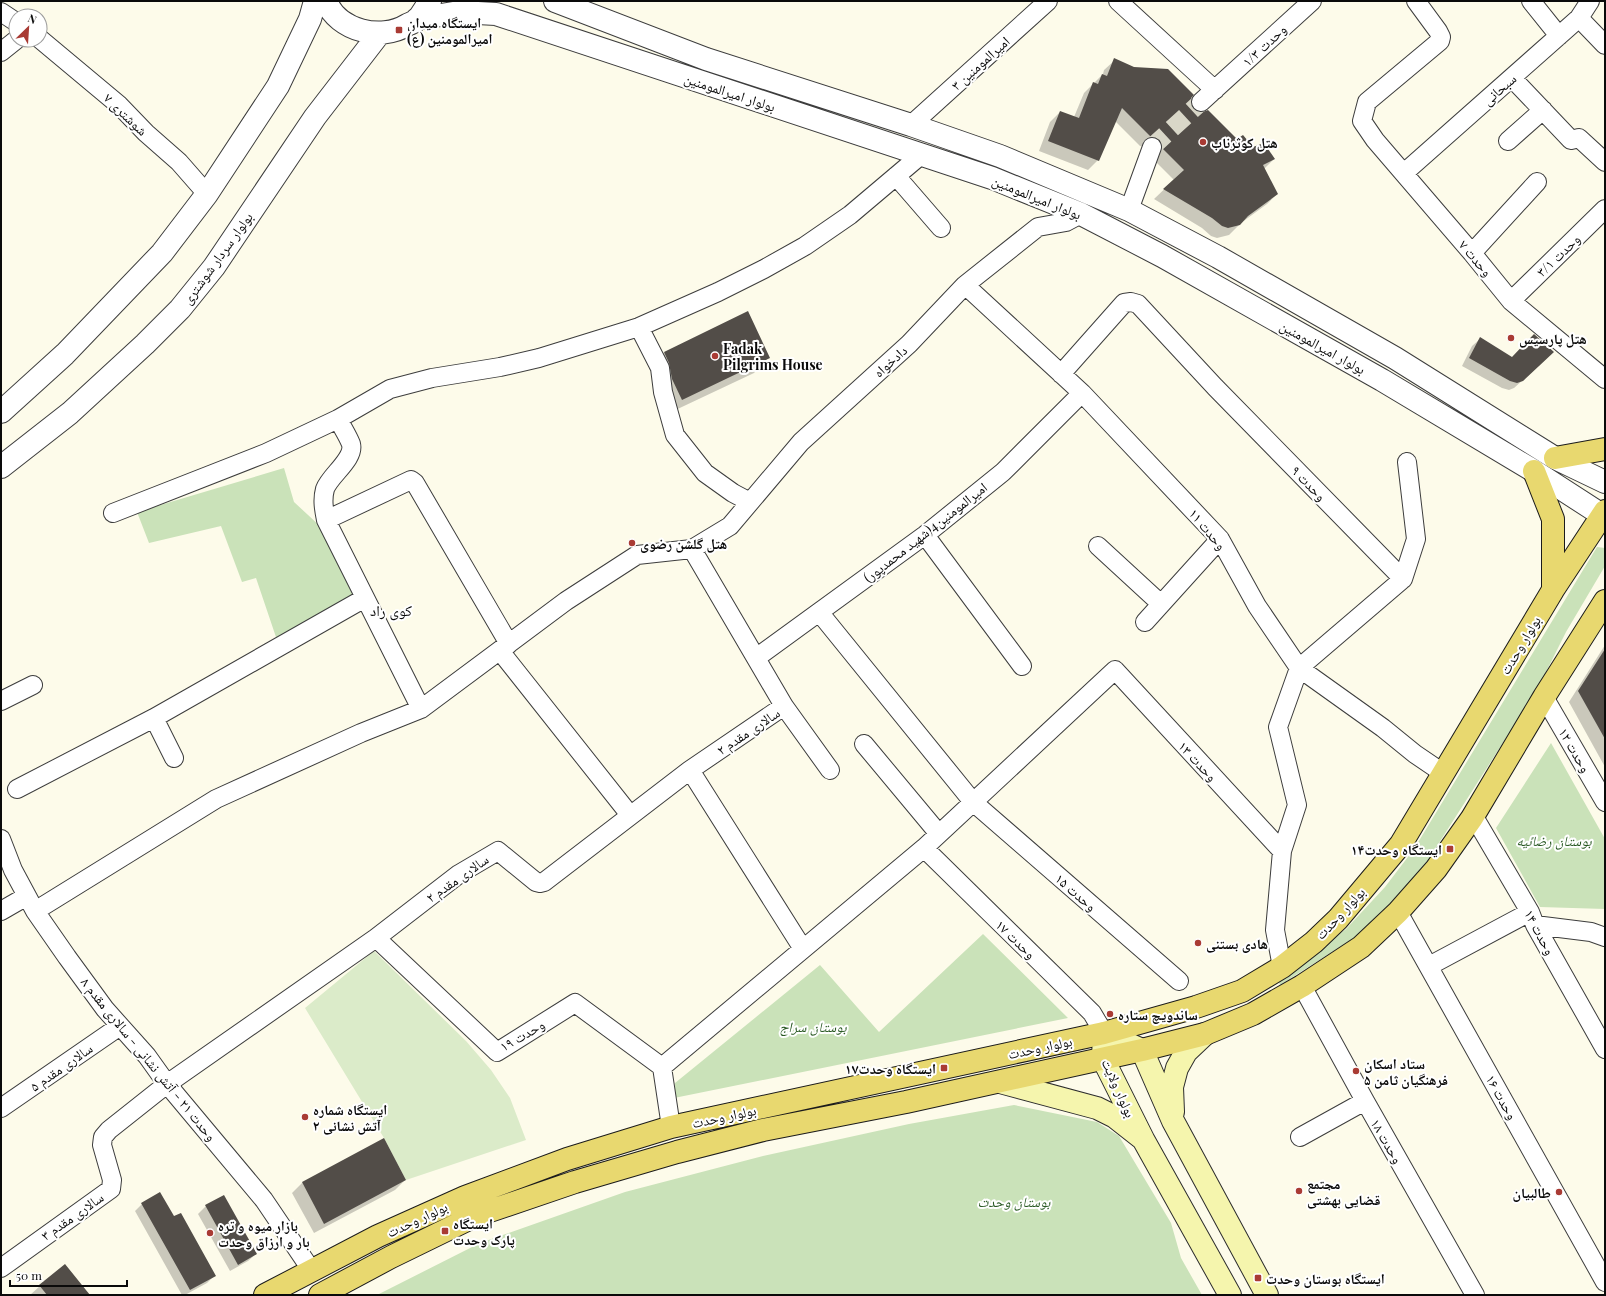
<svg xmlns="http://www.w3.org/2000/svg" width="1606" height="1296" viewBox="0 0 1606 1296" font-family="'Playfair Display','Noto Naskh Arabic',serif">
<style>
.green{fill:#cae2b9}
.pitch{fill:#dbebc9}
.shadow{fill:#0003}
.building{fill:#524d48}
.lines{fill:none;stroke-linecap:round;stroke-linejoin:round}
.minor-tunnel{stroke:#d9d7c8;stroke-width:18;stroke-dasharray:18 9;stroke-linecap:butt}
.minor-casing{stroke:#3d3d3d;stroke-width:20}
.tertiary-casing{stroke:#3d3d3d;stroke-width:24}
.secondary-casing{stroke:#2c2c2c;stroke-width:24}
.primary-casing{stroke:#1b1b1b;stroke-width:24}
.minor{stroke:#fff;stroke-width:18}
.tertiary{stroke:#fff;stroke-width:22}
.secondary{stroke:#f5f5ad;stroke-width:22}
.primary{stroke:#e8d86f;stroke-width:22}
.poi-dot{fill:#a93b34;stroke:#fff;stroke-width:1.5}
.labels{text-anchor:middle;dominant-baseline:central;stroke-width:4;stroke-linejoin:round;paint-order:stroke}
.poi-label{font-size:14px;font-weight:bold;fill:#0a0a0a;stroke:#fff;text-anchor:start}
.street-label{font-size:14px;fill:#0a0a0a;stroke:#fff}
.park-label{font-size:14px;font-style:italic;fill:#295923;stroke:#fff}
.neighbourhood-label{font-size:15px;fill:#0a0a0a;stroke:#fff}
</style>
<rect width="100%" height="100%" fill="#fdfbea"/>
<path class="green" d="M 284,468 L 294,502 L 321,527 L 355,599 L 278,643 L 256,578 L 242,582 L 221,526 L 149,543 L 137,512 Z
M 1597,547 L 1605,548 L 1605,566 L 1566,632 L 1538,688 L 1428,860 L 1398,896 L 1354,938 L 1280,985 L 1278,979 L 1346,929 L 1385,887 L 1414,849 Z
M 1551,743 L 1605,839 L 1605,909 L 1540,907 L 1496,828 Z
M 983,934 L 1068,1018 L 674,1098 L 675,1083 L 820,965 L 879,1032 Z
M 1014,1105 L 1097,1122 L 1119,1136 L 1171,1223 L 1181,1258 L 1202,1295 L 377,1295 L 480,1243 L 625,1192 L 763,1156 L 909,1124 Z"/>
<path class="pitch" d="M 374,951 L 466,1041 L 491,1070 L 510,1098 L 526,1140 L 406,1180 L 384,1138 L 305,1008 Z"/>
<path class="shadow" d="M 1115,60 L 1190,98 L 1190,104 L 1193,110 L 1237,140 L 1274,159 L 1264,169 L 1277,194 L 1267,204 L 1241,223 L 1229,235 L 1217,238 L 1211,236 L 1202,228 L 1154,199 L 1174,180 L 1152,158 L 1145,147 L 1140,146 L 1115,121 L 1098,160 L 1088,170 L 1039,151 L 1050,122 L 1060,112 L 1074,117 L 1084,93 L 1103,74 L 1104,70 Z
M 747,313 L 769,357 L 754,373 L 667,414 L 655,379 L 649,368 L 664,353 Z
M 1480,339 L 1512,358 L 1546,359 L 1514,388 L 1509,390 L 1502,388 L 1462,366 L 1472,346 Z
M 1605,645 L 1605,767 L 1569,702 Z
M 383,1140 L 405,1180 L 395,1190 L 314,1233 L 292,1193 L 302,1183 Z
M 142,1204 L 173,1218 L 215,1275 L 207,1283 L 185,1295 L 182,1295 L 135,1211 Z
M 206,1206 L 256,1254 L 248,1261 L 230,1271 L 198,1214 Z
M 65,1266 L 89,1295 L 30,1295 L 40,1286 Z"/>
<path class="building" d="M 1114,58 L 1134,67 L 1168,69 L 1194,95 L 1191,98 L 1191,104 L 1194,109 L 1197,112 L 1203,112 L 1208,110 L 1237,139 L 1243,135 L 1253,147 L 1264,143 L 1275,159 L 1263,165 L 1278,194 L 1248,216 L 1240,225 L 1228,228 L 1222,226 L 1212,218 L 1163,189 L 1184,170 L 1162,148 L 1160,140 L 1155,137 L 1151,137 L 1122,108 L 1099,161 L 1048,141 L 1060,111 L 1079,118 L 1093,82 L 1098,84 L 1102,74 L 1107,76 Z
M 748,311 L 770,358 L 682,400 L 672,379 L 669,363 L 664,352 Z
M 1534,334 L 1554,352 L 1523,381 L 1517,383 L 1510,381 L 1469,358 L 1480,337 L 1512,357 Z
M 1605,649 L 1605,739 L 1578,691 Z
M 384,1138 L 406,1180 L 324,1224 L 302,1182 Z
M 160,1192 L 174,1216 L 181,1213 L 216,1276 L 190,1290 L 141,1203 Z
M 224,1195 L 257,1254 L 238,1265 L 205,1205 Z
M 65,1264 L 90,1295 L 47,1295 L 39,1285 Z"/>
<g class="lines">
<path class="minor-tunnel" d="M 1152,147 L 1201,102"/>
<defs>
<path id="minor" d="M 1118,1 L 1215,90
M 1416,1 L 1438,31 L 1441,37 L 1440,41 L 1367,102 L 1362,121 L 1375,140 L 1472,253 L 1511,301 L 1605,379
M 1531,1 L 1559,36
M 1,12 L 16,22
M 1579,18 L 1605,45
M 40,39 L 119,105 L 146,133 L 179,162 L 207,194
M 1,52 L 16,40
M 1512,78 L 1571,140 L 1579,138 L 1605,162
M 1201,102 L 1312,1
M 911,125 L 1048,1
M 1508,141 L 1543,110
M 1404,173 L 1579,18 L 1590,1
M 896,176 L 941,228
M 1129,210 L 1152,147
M 1472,253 L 1537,182
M 965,285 L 1082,393 L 1220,539 L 1257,606 L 1299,668 L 1383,728 L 1415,754 L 1443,773
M 1511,301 L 1605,209
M 639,327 L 660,368 L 663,392 L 675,435 L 705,473 L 733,493 L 750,502
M 1061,374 L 1124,303 L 1131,302 L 1138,304 L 1215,387 L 1403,579
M 338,419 C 342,427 348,436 351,444 C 355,459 330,475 325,489 C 322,500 324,510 326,520 L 421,709
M 113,513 L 266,453 L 338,419 L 390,389 L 432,378 L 500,367 L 539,358 L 639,327 L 718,292 L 764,269 L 805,246 L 850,215 L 921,155
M 326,520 L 411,480 L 415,483 L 509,644
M 925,535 L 1022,666
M 1098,546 L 1161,604
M 692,549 L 784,706 L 830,770
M 819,612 L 973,802 L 1179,981
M 1145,622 L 1220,539
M 500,651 L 630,815
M 756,658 L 925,535 L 1003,472 L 1082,393
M 1544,697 L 1605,802
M 1,701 L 33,685
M 154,718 L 174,758
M 864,744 L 939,834
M 690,770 L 803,949
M 17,789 L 154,718 L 365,598
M 1473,815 L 1530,912 L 1535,925 L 1605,1049
M 1,839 L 13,870 L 35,911 L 67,957 L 105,1009 L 147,1056 L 167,1084 L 264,1200 L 312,1271
M 924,848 L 1092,1013 L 1104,1033
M 1,911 L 27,896
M 35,911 L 216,799 L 361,733 L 421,709 L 566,601 L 637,555 L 692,549 L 730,526 L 801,442 L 909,344 L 965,285 L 1038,227 L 1066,222 L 1081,214
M 1398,912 L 1605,1282
M 1535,925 L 1591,932 L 1605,937
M 376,938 L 497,1052 L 575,1003 L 662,1067
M 1429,966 L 1530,912
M 1282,967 L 1275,930 L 1282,851 L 1297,805 L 1278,727 L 1299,668 L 1403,579 L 1416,539 L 1407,462
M 1302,986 L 1365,1101 L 1475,1295
M 1,1108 L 120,1026
M 671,1127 L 662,1067 L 924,848 L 1115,670 L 1282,851
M 1300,1137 L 1365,1101
M 1,1268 L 111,1189 L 112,1180 L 102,1145 L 103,1137 L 109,1130 L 167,1084 L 376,938 L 459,874 L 498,851 L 536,882 L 540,883 L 544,882 L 690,770 L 784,706"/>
<path id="tertiary" d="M 326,1 C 338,31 381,41 407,25 C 411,23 415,22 418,19 C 422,14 426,7 430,1
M 555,1 L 706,59 L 911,125 L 1000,156 L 1129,210 L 1218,257 L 1395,358 L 1555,458 L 1605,482
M 417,19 L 459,12 L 496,14 L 992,178 L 1081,214 L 1162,256 L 1382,380 L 1534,471 L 1602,515
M 1,412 L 65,354 L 162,253 L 207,194 L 278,86 L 310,19 L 315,1
M 1,467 L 70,413 L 145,344 L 180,309 L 214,267 L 315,117 L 379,34"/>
<path id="secondary" d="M 1000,1082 L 1097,1108 L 1115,1117 L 1143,1139 L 1230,1295
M 1173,1112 L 1172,1087 L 1177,1068 L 1186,1052 L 1205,1034
M 1143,1139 L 1103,1059 L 1104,1033 L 1142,1050 L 1173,1121 L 1267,1295"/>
<path id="primary" d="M 1555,458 L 1605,449
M 1534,471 L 1553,519 L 1553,590
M 265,1295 L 378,1236 L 465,1197 L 567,1159 L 671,1127 L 1104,1033 L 1196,1007 L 1242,991 L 1282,967 L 1314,942 L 1338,919 L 1401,844 L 1553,590 L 1605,511
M 320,1295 L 391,1257 L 475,1216 L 575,1182 L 677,1152 L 763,1130 L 906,1102 L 1142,1050 L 1205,1034 L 1253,1014 L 1302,986 L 1361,947 L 1398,912 L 1436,869 L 1472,818 L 1544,697 L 1605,601"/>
</defs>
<use href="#minor" class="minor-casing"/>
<use href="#tertiary" class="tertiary-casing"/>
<use href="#secondary" class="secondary-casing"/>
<use href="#primary" class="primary-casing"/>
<use href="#minor" class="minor"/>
<use href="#tertiary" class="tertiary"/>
<use href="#secondary" class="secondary"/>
<use href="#primary" class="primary"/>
</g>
<g class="poi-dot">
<rect x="395" y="26" width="8" height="8" rx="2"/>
<circle cx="1203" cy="142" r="4"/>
<circle cx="1511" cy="338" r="4"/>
<circle cx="715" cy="356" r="4"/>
<circle cx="632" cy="543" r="4"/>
<rect x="1446" y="845" width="8" height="8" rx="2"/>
<circle cx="1198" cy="943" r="4"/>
<circle cx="1110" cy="1014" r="4"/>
<rect x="940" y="1064" width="8" height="8" rx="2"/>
<circle cx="1356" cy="1071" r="4"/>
<circle cx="305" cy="1117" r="4"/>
<circle cx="1299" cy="1191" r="4"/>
<circle cx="1559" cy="1192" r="4"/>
<rect x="441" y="1227" width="8" height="8" rx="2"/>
<circle cx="210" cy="1233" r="4"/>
<rect x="1254" y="1274" width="8" height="8" rx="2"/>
</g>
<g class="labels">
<g class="poi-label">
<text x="407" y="22">ایستگاه میدان<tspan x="407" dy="16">امیرالمومنین (ع)</tspan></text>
<text x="1211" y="142">هتل کوثرناب</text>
<text x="1519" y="338">هتل پارسیس</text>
<text x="723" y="348">Fadak<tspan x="723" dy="16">Pilgrims House</tspan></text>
<text x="640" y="543">هتل گلشن رضوی</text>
<text x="1442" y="849" text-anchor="end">ایستگاه وحدت۱۴</text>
<text x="1206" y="943">هادی بستنی</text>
<text x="1118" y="1014">ساندویچ ستاره</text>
<text x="1364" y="1063">ستاد اسکان<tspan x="1364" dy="16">فرهنگیان ثامن ۵</tspan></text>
<text x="936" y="1068" text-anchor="end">ایستگاه وحدت۱۷</text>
<text x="313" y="1109">ایستگاه شماره<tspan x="313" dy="16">۲ آتش نشانی</tspan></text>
<text x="1307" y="1183">مجتمع<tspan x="1307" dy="16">قضایی بهشتی</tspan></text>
<text x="1551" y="1192" text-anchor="end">طالبیان</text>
<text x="453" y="1223">ایستگاه<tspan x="453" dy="16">پارک وحدت</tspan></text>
<text x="218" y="1225">بازار میوه و تره<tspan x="218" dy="16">بار و ارزاق وحدت</tspan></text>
<text x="1266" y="1278">ایستگاه بوستان وحدت</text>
</g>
<g class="street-label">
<text transform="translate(1264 45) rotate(-43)">وحدت ۱/۳</text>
<text transform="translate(980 63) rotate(-42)">امیرالمومنین ۳</text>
<text transform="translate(1499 89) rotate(-41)">سبحانی</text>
<text transform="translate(730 92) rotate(18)">بولوار امیرالمومنین</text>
<text transform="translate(126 114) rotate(44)">شوشتری ۷</text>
<text transform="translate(1037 197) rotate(22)">بولوار امیرالمومنین</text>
<text transform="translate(1558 255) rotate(-44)">وحدت ۳/۱</text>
<text transform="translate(217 258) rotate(-54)">بولوار سردار شوشتری</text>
<text transform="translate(1476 258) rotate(50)">وحدت ۷</text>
<text transform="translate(1323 347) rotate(29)">بولوار امیرالمومنین</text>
<text transform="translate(890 361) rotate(-42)">دادخواه</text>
<text transform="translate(1309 483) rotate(46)">وحدت ۹</text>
<text transform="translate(1208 529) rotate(50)">وحدت ۱۱</text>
<text transform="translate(925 532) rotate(-38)">امیرالمومنین4(شهید محمدپور)</text>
<text transform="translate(1520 645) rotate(-59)">بولوار وحدت</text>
<text transform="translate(748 731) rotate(-34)">سالاری مقدم ۲</text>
<text transform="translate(1575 750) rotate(60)">وحدت ۱۲</text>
<text transform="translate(1198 761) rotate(47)">وحدت ۱۳</text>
<text transform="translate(457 878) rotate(-35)">سالاری مقدم ۲</text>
<text transform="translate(1076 892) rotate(41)">وحدت ۱۵</text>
<text transform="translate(1340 913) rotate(-47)">بولوار وحدت</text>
<text transform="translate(1540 932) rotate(62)">وحدت ۱۴</text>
<text transform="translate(1016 939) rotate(44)">وحدت ۱۷</text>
<text transform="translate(522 1035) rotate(-30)">وحدت ۱۹</text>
<text transform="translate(1040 1047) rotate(-12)">بولوار وحدت</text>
<text transform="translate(149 1059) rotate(51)">وحدت ۲۱ - آتش نشانی - سالاری مقدم ۸</text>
<text transform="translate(61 1067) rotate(-35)">سالاری مقدم ۵</text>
<text transform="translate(1119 1088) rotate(66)">بولوار ولایت</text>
<text transform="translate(1502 1097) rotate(61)">وحدت ۱۶</text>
<text transform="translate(724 1116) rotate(-12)">بولوار وحدت</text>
<text transform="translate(1387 1141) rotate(60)">وحدت ۱۸</text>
<text transform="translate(72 1216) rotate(-35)">سالاری مقدم ۳</text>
<text transform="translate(417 1219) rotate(-25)">بولوار وحدت</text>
</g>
<g class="park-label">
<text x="1554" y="840">بوستان رضائیه</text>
<text x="813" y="1026">بوستان سراج</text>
<text x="1014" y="1201">بوستان وحدت</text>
</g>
<g class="neighbourhood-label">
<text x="391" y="610">کوی راد</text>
</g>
</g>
<rect width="1606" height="1296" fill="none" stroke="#0a0a0a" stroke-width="4"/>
<g transform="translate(28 28) rotate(25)"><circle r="19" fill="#ffffff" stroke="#9d9d9d"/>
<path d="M0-3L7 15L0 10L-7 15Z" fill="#a93b34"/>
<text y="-6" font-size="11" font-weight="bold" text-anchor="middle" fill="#0a0a0a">N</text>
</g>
<path d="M10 1280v6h117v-6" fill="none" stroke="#0a0a0a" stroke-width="2"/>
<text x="16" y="1280" font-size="12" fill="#0a0a0a" stroke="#ffffff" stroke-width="3" paint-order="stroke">50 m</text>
</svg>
